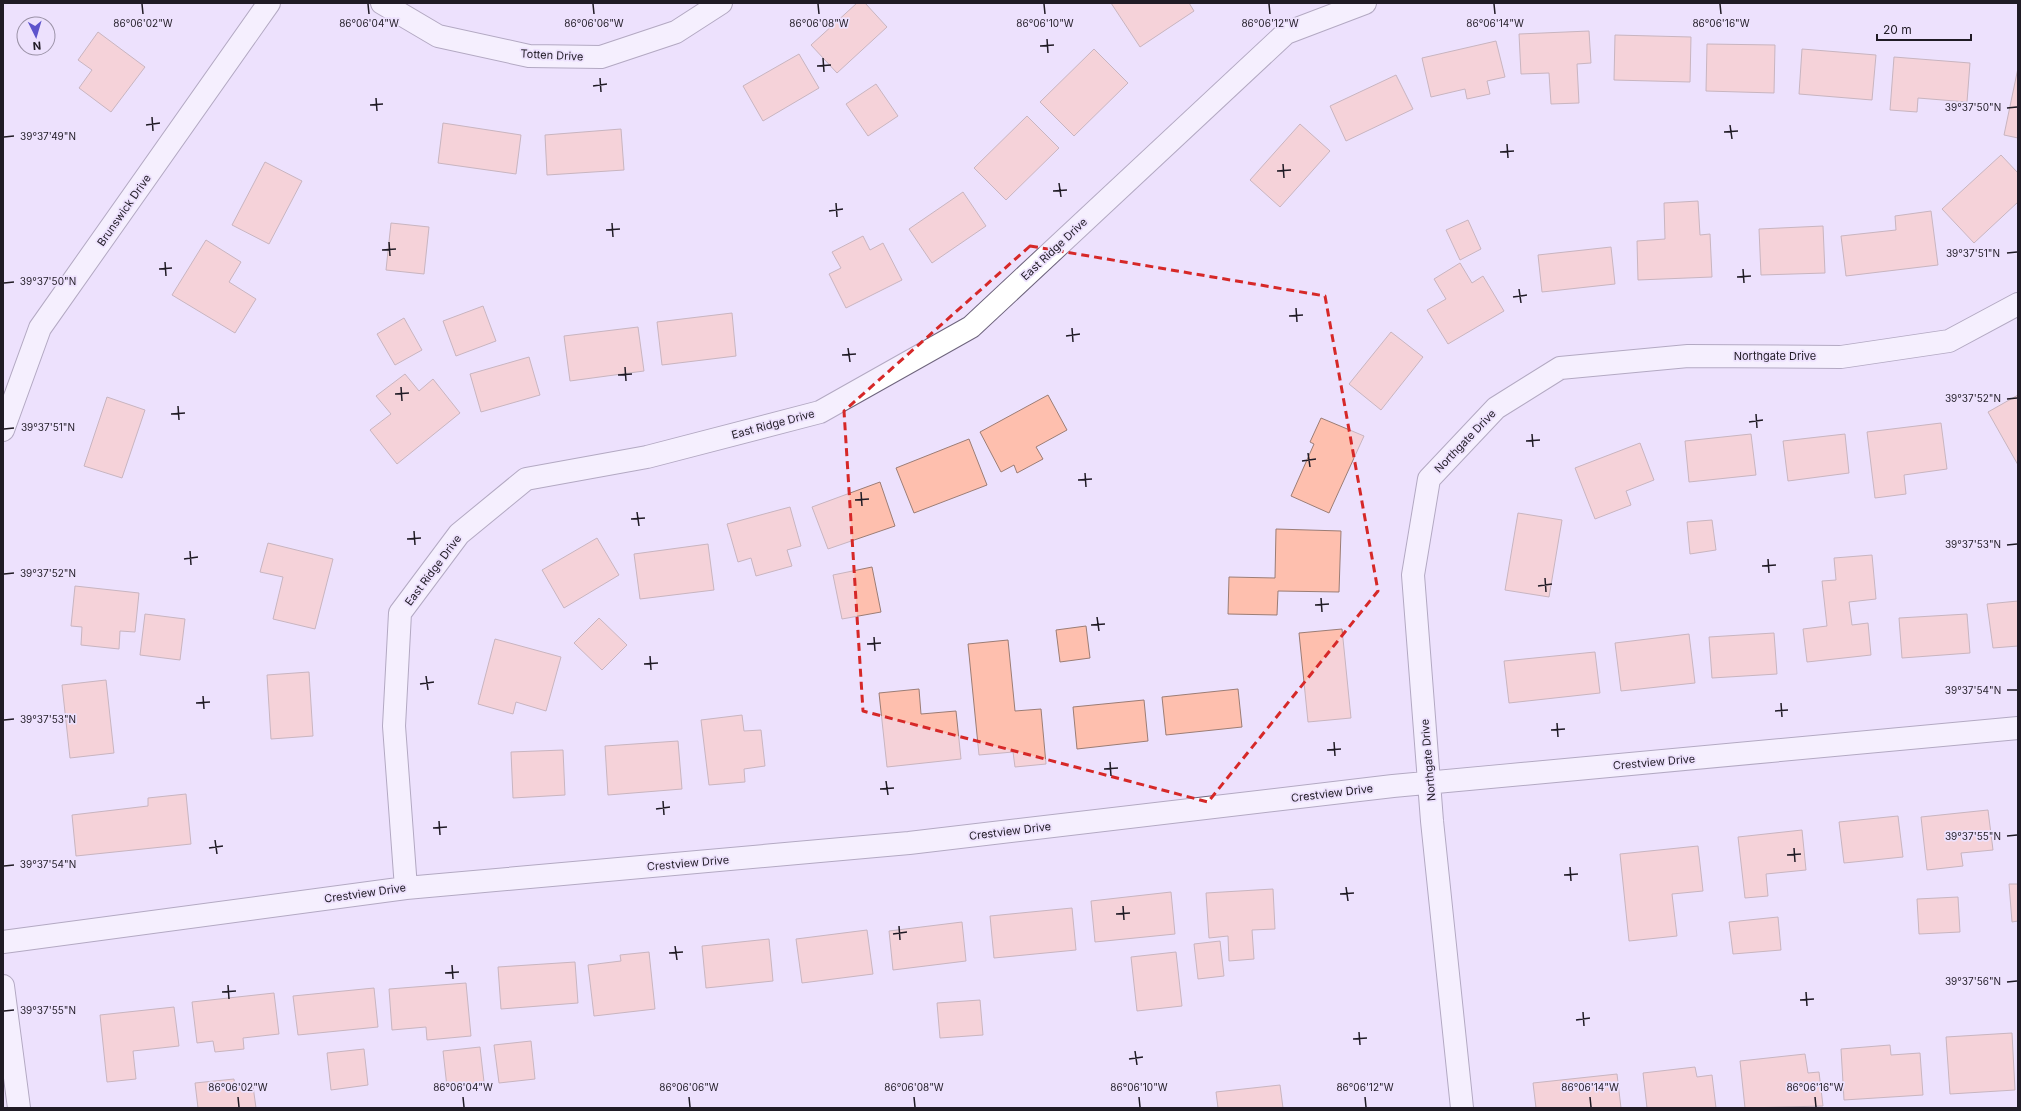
<svg xmlns="http://www.w3.org/2000/svg" width="2021" height="1111" viewBox="0 0 2021 1111" font-family="Inter,sans-serif">
<style>
.building{fill:#febfae;stroke:#9c7d75}
.lines{fill:none;stroke-linecap:round;stroke-linejoin:round}
.minor-casing{stroke:#6e647c;stroke-width:24}
.minor{stroke:#fff;stroke-width:22}
.marked{fill:none;stroke:#d62828;stroke-width:3;stroke-dasharray:8 5;stroke-linejoin:round}
.ticks{fill:none;stroke:#201b25;stroke-width:1.5}
.labels{text-anchor:middle;dominant-baseline:central;stroke-width:3.5;stroke-linejoin:round;paint-order:stroke}
.street-label{font-size:11px;fill:#201b25;stroke:#ede1fd}
.ticks-label{font-size:10px;text-anchor:middle;fill:#201b25;stroke:#ede1fd;stroke-width:3.5;stroke-linejoin:round;paint-order:stroke}
</style>
<rect width="100%" height="100%" fill="#ede1fd"/>
<path class="building" d="M 857,3 L 865,3 L 887,27 L 837,73 L 811,45 Z
M 1111,3 L 1189,3 L 1194,11 L 1140,47 Z
M 1589,31 L 1591,63 L 1577,64 L 1579,103 L 1551,104 L 1549,73 L 1521,74 L 1519,34 Z
M 98,32 L 145,67 L 111,112 L 79,88 L 92,70 L 78,60 Z
M 1615,35 L 1691,37 L 1690,82 L 1614,80 Z
M 1496,41 L 1505,77 L 1487,81 L 1490,94 L 1467,99 L 1465,89 L 1431,97 L 1422,58 Z
M 1707,44 L 1775,45 L 1774,93 L 1706,91 Z
M 1094,49 L 1128,83 L 1074,136 L 1040,102 Z
M 1802,49 L 1876,55 L 1872,100 L 1799,94 Z
M 799,54 L 819,88 L 763,121 L 743,86 Z
M 1894,57 L 1970,63 L 1967,102 L 1918,98 L 1917,112 L 1890,110 Z
M 2018,68 L 2018,138 L 2004,135 Z
M 1396,75 L 1413,109 L 1346,141 L 1330,106 Z
M 876,84 L 898,116 L 868,136 L 846,104 Z
M 1027,116 L 1059,148 L 1006,200 L 974,168 Z
M 443,123 L 521,135 L 516,174 L 438,163 Z
M 1300,124 L 1330,151 L 1280,207 L 1250,180 Z
M 621,129 L 624,170 L 547,175 L 545,135 Z
M 2001,155 L 2018,173 L 2018,202 L 1974,243 L 1942,209 Z
M 265,162 L 302,181 L 269,244 L 232,225 Z
M 963,192 L 986,226 L 932,263 L 909,229 Z
M 1698,201 L 1700,235 L 1710,234 L 1712,277 L 1638,280 L 1637,241 L 1665,239 L 1664,203 Z
M 1931,211 L 1938,265 L 1846,276 L 1841,236 L 1896,230 L 1895,216 Z
M 1468,220 L 1481,249 L 1460,260 L 1446,230 Z
M 391,223 L 429,227 L 424,274 L 386,270 Z
M 1823,226 L 1825,273 L 1761,275 L 1759,229 Z
M 863,236 L 870,250 L 883,243 L 902,280 L 846,308 L 829,274 L 841,268 L 832,252 Z
M 206,240 L 241,262 L 229,282 L 256,299 L 235,333 L 172,295 Z
M 1611,247 L 1615,284 L 1542,292 L 1538,255 Z
M 1460,263 L 1472,283 L 1483,276 L 1504,311 L 1448,344 L 1427,310 L 1446,299 L 1434,279 Z
M 483,306 L 496,341 L 456,356 L 443,321 Z
M 732,313 L 736,356 L 662,365 L 657,322 Z
M 404,318 L 422,350 L 395,365 L 377,334 Z
M 638,327 L 644,371 L 570,381 L 564,336 Z
M 1391,332 L 1423,357 L 1381,410 L 1349,384 Z
M 529,357 L 540,395 L 481,412 L 470,374 Z
M 405,374 L 419,391 L 433,379 L 460,413 L 397,464 L 370,430 L 391,414 L 376,396 Z
M 1048,395 L 1067,430 L 1036,447 L 1043,459 L 1017,473 L 1014,465 L 1001,472 L 980,432 Z
M 2018,395 L 2018,465 L 1988,412 Z
M 107,397 L 145,410 L 122,478 L 84,466 Z
M 1321,418 L 1364,436 L 1329,513 L 1291,496 L 1314,444 L 1310,442 Z
M 1941,423 L 1947,469 L 1904,475 L 1906,494 L 1875,498 L 1867,432 Z
M 1751,434 L 1756,475 L 1689,482 L 1685,441 Z
M 1845,434 L 1849,473 L 1788,481 L 1783,441 Z
M 969,439 L 987,485 L 914,513 L 896,468 Z
M 1640,443 L 1654,480 L 1626,491 L 1631,505 L 1595,519 L 1575,468 Z
M 880,482 L 895,526 L 828,549 L 812,507 Z
M 790,507 L 801,546 L 787,550 L 792,566 L 756,576 L 751,558 L 738,562 L 727,524 Z
M 1518,513 L 1562,520 L 1549,597 L 1505,590 Z
M 1712,520 L 1716,550 L 1690,554 L 1687,522 Z
M 1276,529 L 1341,531 L 1339,592 L 1278,591 L 1277,615 L 1228,614 L 1229,577 L 1275,578 Z
M 597,538 L 619,575 L 564,608 L 542,570 Z
M 268,543 L 333,559 L 315,629 L 273,619 L 283,577 L 260,572 Z
M 708,544 L 714,590 L 640,599 L 634,554 Z
M 1872,555 L 1876,599 L 1849,602 L 1852,625 L 1868,623 L 1871,655 L 1807,662 L 1803,629 L 1827,626 L 1822,581 L 1836,580 L 1834,558 Z
M 872,567 L 881,612 L 842,619 L 833,575 Z
M 75,586 L 139,593 L 135,632 L 120,631 L 119,649 L 81,645 L 82,627 L 71,626 Z
M 2018,601 L 2018,646 L 1993,648 L 1987,604 Z
M 145,614 L 185,619 L 180,660 L 140,655 Z
M 1967,614 L 1970,653 L 1902,658 L 1899,618 Z
M 599,618 L 627,645 L 602,670 L 574,643 Z
M 1086,626 L 1090,658 L 1060,662 L 1056,630 Z
M 1342,629 L 1351,718 L 1308,722 L 1299,633 Z
M 1774,633 L 1777,674 L 1712,678 L 1709,637 Z
M 1689,634 L 1695,683 L 1621,691 L 1615,643 Z
M 495,639 L 561,657 L 546,711 L 516,702 L 513,714 L 478,704 Z
M 1008,640 L 1015,711 L 1041,709 L 1046,764 L 1015,767 L 1013,752 L 979,755 L 968,644 Z
M 1595,652 L 1600,693 L 1509,703 L 1504,661 Z
M 309,672 L 313,736 L 271,739 L 267,675 Z
M 106,680 L 114,753 L 70,758 L 62,685 Z
M 919,689 L 921,714 L 956,711 L 961,759 L 887,767 L 879,693 Z
M 1238,689 L 1242,727 L 1166,735 L 1162,697 Z
M 1144,700 L 1148,741 L 1077,749 L 1073,707 Z
M 742,715 L 744,731 L 761,730 L 765,766 L 744,769 L 745,782 L 709,785 L 701,720 Z
M 678,741 L 682,789 L 608,795 L 605,746 Z
M 563,750 L 565,795 L 513,798 L 511,752 Z
M 186,794 L 191,844 L 76,856 L 72,815 L 148,806 L 148,798 Z
M 1988,810 L 1993,850 L 1961,853 L 1963,866 L 1927,870 L 1921,817 Z
M 1898,816 L 1903,857 L 1844,863 L 1839,822 Z
M 1802,830 L 1806,870 L 1766,874 L 1768,896 L 1745,898 L 1738,837 Z
M 1698,846 L 1703,891 L 1672,894 L 1677,936 L 1629,941 L 1620,854 Z
M 2009,884 L 2018,884 L 2018,921 L 2012,922 Z
M 1273,889 L 1275,929 L 1252,930 L 1254,959 L 1229,961 L 1228,936 L 1209,938 L 1206,893 Z
M 1171,892 L 1175,934 L 1095,942 L 1091,901 Z
M 1958,897 L 1960,932 L 1919,934 L 1917,899 Z
M 1072,908 L 1076,950 L 994,958 L 990,916 Z
M 1778,917 L 1781,950 L 1733,954 L 1729,922 Z
M 962,922 L 966,961 L 893,970 L 889,931 Z
M 867,930 L 873,974 L 802,983 L 796,939 Z
M 769,939 L 773,981 L 706,988 L 702,946 Z
M 1220,941 L 1224,976 L 1198,979 L 1194,944 Z
M 649,952 L 655,1009 L 594,1016 L 588,965 L 621,961 L 620,955 Z
M 1176,952 L 1182,1006 L 1137,1011 L 1131,957 Z
M 575,962 L 578,1003 L 501,1009 L 498,967 Z
M 466,983 L 471,1036 L 427,1040 L 426,1027 L 392,1030 L 389,989 Z
M 374,988 L 378,1027 L 298,1035 L 293,996 Z
M 274,993 L 279,1034 L 243,1038 L 244,1049 L 215,1052 L 213,1041 L 197,1043 L 192,1002 Z
M 980,1000 L 983,1035 L 940,1038 L 937,1003 Z
M 174,1007 L 179,1046 L 133,1051 L 136,1079 L 107,1082 L 100,1015 Z
M 2012,1033 L 2015,1090 L 1950,1094 L 1946,1037 Z
M 531,1041 L 535,1079 L 499,1083 L 494,1045 Z
M 1890,1045 L 1891,1055 L 1920,1053 L 1923,1095 L 1844,1100 L 1841,1049 Z
M 480,1047 L 484,1082 L 447,1087 L 443,1051 Z
M 364,1049 L 368,1085 L 331,1090 L 327,1053 Z
M 1805,1054 L 1808,1073 L 1819,1072 L 1823,1106 L 1745,1108 L 1740,1061 Z
M 1695,1067 L 1697,1077 L 1712,1075 L 1716,1108 L 1647,1108 L 1643,1073 Z
M 1617,1074 L 1621,1108 L 1536,1108 L 1533,1083 Z
M 234,1079 L 235,1088 L 253,1086 L 256,1108 L 198,1108 L 195,1083 Z
M 1280,1085 L 1283,1108 L 1218,1108 L 1216,1092 Z"/>
<g class="lines">
<defs>
<path id="minor" d="M 382,3 L 438,36 L 529,56 L 601,57 L 676,32 L 721,3
M 3,430 L 40,328 L 269,3
M 406,888 L 394,726 L 400,613 L 459,534 L 526,479 L 647,457 L 820,412 L 971,327 L 1286,33 L 1365,3
M 3,942 L 406,888 L 909,843 L 1393,786 L 2018,728
M 3,986 L 19,1108
M 1462,1108 L 1432,821 L 1413,575 L 1429,479 L 1496,408 L 1560,368 L 1688,356 L 1841,357 L 1949,341 L 2018,304"/>
</defs>
<use href="#minor" class="minor-casing"/>
<use href="#minor" class="minor"/>
</g>
<path d="M0 0H2021V1111H0ZM 1030,246 L 1325,296 L 1378,591 L 1208,802 L 863,711 L 844,411 Z" fill="#ede1fd" fill-opacity=".55" fill-rule="evenodd"/>
<path class="marked" d="M 1030,246 L 1325,296 L 1378,591 L 1208,802 L 863,711 L 844,411 Z"/>
<path class="ticks" d="M 142,4 L 143,14M 368,4 L 369,14M 593,4 L 594,14M 818,4 L 819,14M 1044,4 L 1045,14M 1269,4 L 1270,14M 1494,4 L 1495,14M 1720,4 L 1721,14M 1047,39 L 1048,53M 1040,46 L 1054,45M 823,58 L 824,72M 817,66 L 831,65M 600,78 L 601,92M 593,86 L 607,84M 376,98 L 377,111M 370,105 L 383,104M 2007,108 L 2017,107M 152,117 L 153,131M 146,125 L 160,123M 1730,125 L 1732,139M 1724,132 L 1738,131M 4,137 L 14,136M 1507,144 L 1508,158M 1500,152 L 1514,151M 1283,164 L 1284,178M 1277,171 L 1291,170M 1059,183 L 1061,197M 1053,191 L 1067,190M 836,203 L 837,217M 829,211 L 843,209M 612,223 L 613,237M 606,230 L 620,229M 389,242 L 390,256M 382,250 L 396,249M 2007,253 L 2017,252M 165,262 L 166,276M 159,269 L 172,268M 1743,269 L 1744,283M 1737,277 L 1751,276M 4,283 L 14,282M 1519,289 L 1521,303M 1513,297 L 1527,295M 1296,308 L 1297,322M 1289,316 L 1303,315M 1072,328 L 1073,342M 1066,336 L 1080,334M 848,348 L 850,362M 842,355 L 856,354M 625,367 L 626,381M 618,375 L 632,374M 401,387 L 402,401M 395,394 L 409,393M 2007,399 L 2017,398M 178,406 L 179,420M 171,414 L 185,413M 1756,414 L 1757,428M 1749,422 L 1763,420M 4,429 L 14,428M 1532,434 L 1533,447M 1526,441 L 1540,440M 1308,453 L 1310,467M 1302,461 L 1316,459M 1085,473 L 1086,487M 1078,480 L 1092,479M 861,492 L 862,506M 855,500 L 869,499M 637,512 L 639,526M 631,519 L 645,518M 414,531 L 415,545M 407,539 L 421,538M 2007,545 L 2017,544M 190,551 L 191,565M 184,559 L 198,557M 1768,559 L 1769,573M 1762,566 L 1776,565M 4,574 L 14,573M 1545,578 L 1546,592M 1538,586 L 1552,584M 1321,598 L 1322,612M 1315,605 L 1329,604M 1097,617 L 1099,631M 1091,625 L 1105,624M 874,637 L 875,651M 867,644 L 881,643M 650,656 L 651,670M 644,664 L 658,663M 426,676 L 428,690M 420,684 L 434,682M 2007,690 L 2017,690M 203,696 L 204,709M 196,703 L 210,702M 1781,703 L 1782,717M 1775,711 L 1788,710M 4,720 L 14,719M 1557,723 L 1558,737M 1551,730 L 1565,729M 1334,742 L 1335,756M 1327,750 L 1341,749M 1110,762 L 1111,776M 1104,769 L 1118,768M 886,781 L 888,795M 880,789 L 894,788M 663,801 L 664,815M 656,809 L 670,807M 439,821 L 440,835M 433,828 L 447,827M 2007,836 L 2017,835M 215,840 L 217,854M 209,848 L 223,846M 1794,848 L 1795,862M 1787,855 L 1801,854M 4,866 L 14,865M 1570,867 L 1571,881M 1564,875 L 1578,874M 1346,887 L 1348,901M 1340,894 L 1354,893M 1123,906 L 1124,920M 1116,914 L 1130,913M 899,926 L 900,940M 893,934 L 907,932M 675,946 L 677,960M 669,953 L 683,952M 452,965 L 453,979M 445,973 L 459,972M 2007,982 L 2017,981M 228,985 L 229,999M 222,992 L 236,991M 1806,992 L 1807,1006M 1800,1000 L 1814,999M 4,1011 L 14,1010M 1583,1012 L 1584,1026M 1576,1020 L 1590,1018M 1359,1032 L 1360,1045M 1353,1039 L 1367,1038M 1135,1051 L 1137,1065M 1129,1059 L 1143,1057M 238,1097 L 239,1107M 463,1097 L 464,1107M 689,1097 L 690,1107M 914,1097 L 915,1107M 1139,1097 L 1140,1107M 1365,1097 L 1366,1107M 1590,1097 L 1591,1107M 1815,1097 L 1816,1107"/>
<g class="labels">
<g class="street-label">
<text transform="translate(552 55) rotate(3)">Totten Drive</text>
<text transform="translate(124 210) rotate(-55)">Brunswick Drive</text>
<text transform="translate(1054 249) rotate(-43)">East Ridge Drive</text>
<text x="1775" y="356">Northgate Drive</text>
<text transform="translate(773 424) rotate(-15)">East Ridge Drive</text>
<text transform="translate(1465 441) rotate(-46)">Northgate Drive</text>
<text transform="translate(433 570) rotate(-53)">East Ridge Drive</text>
<text transform="translate(1428 760) rotate(-95)">Northgate Drive</text>
<text transform="translate(1654 762) rotate(-5)">Crestview Drive</text>
<text transform="translate(1332 793) rotate(-7)">Crestview Drive</text>
<text transform="translate(1010 831) rotate(-7)">Crestview Drive</text>
<text transform="translate(688 863) rotate(-5)">Crestview Drive</text>
<text transform="translate(365 893) rotate(-8)">Crestview Drive</text>
</g>
</g>
<g class="ticks-label">
<text x="143" y="27">86°06'02"W</text>
<text x="369" y="27">86°06'04"W</text>
<text x="594" y="27">86°06'06"W</text>
<text x="819" y="27">86°06'08"W</text>
<text x="1045" y="27">86°06'10"W</text>
<text x="1270" y="27">86°06'12"W</text>
<text x="1495" y="27">86°06'14"W</text>
<text x="1721" y="27">86°06'16"W</text>
<text x="1973" y="111">39°37'50"N</text>
<text x="48" y="140">39°37'49"N</text>
<text x="1973" y="257">39°37'51"N</text>
<text x="48" y="285">39°37'50"N</text>
<text x="1973" y="402">39°37'52"N</text>
<text x="48" y="431">39°37'51"N</text>
<text x="1973" y="548">39°37'53"N</text>
<text x="48" y="577">39°37'52"N</text>
<text x="1973" y="694">39°37'54"N</text>
<text x="48" y="723">39°37'53"N</text>
<text x="1973" y="840">39°37'55"N</text>
<text x="48" y="868">39°37'54"N</text>
<text x="1973" y="985">39°37'56"N</text>
<text x="48" y="1014">39°37'55"N</text>
<text x="238" y="1091">86°06'02"W</text>
<text x="463" y="1091">86°06'04"W</text>
<text x="689" y="1091">86°06'06"W</text>
<text x="914" y="1091">86°06'08"W</text>
<text x="1139" y="1091">86°06'10"W</text>
<text x="1365" y="1091">86°06'12"W</text>
<text x="1590" y="1091">86°06'14"W</text>
<text x="1815" y="1091">86°06'16"W</text>
</g>
<rect width="2021" height="1111" fill="none" stroke="#201b25" stroke-width="8"/>
<g transform="translate(36 36) rotate(175)"><circle r="19" fill="#ede1fd" stroke="#9b92a7"/>
<path d="M0-3L7 15L0 10L-7 15Z" fill="#5e54cc"/>
<text y="-6" font-size="11" font-weight="bold" text-anchor="middle" fill="#201b25">N</text>
</g>
<path d="M1877 34v6h94v-6" fill="none" stroke="#201b25" stroke-width="2"/>
<text x="1883" y="34" font-size="12" fill="#201b25" stroke="#ede1fd" stroke-width="3" paint-order="stroke">20 m</text>
</svg>
